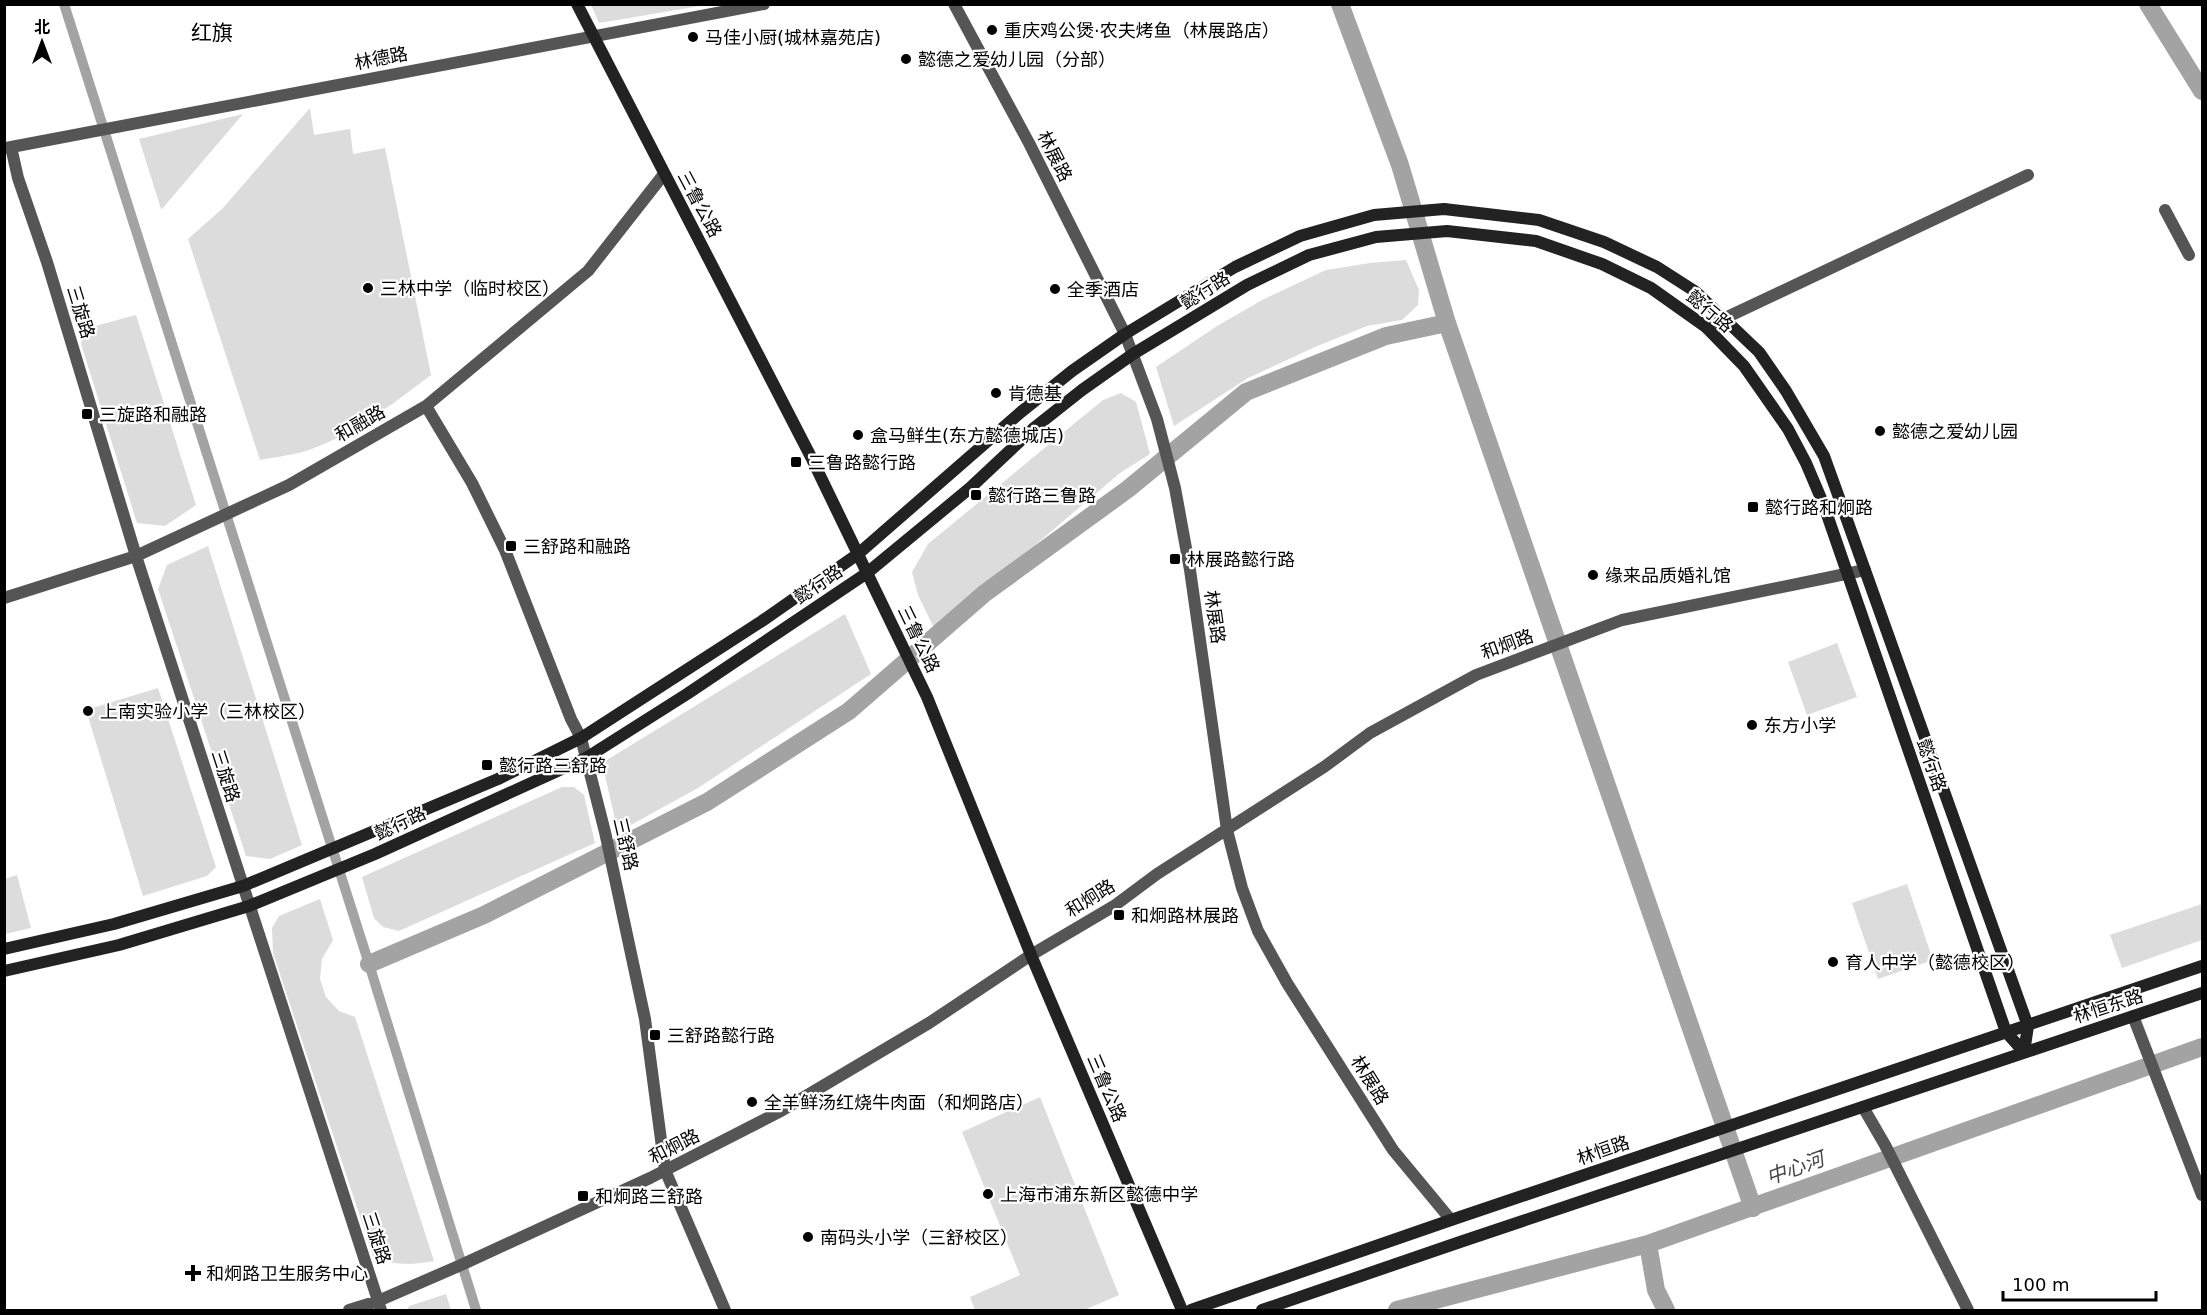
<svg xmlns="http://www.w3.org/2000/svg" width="2207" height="1315" viewBox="0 0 2207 1315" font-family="'DejaVu Sans','Noto Sans SC',sans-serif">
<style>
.green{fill:#dcdcdc}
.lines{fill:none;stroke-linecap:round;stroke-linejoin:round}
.canal{stroke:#a3a3a3;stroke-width:10}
.river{stroke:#a3a3a3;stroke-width:18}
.street{stroke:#555;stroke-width:12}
.secondary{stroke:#222;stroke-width:12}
.poi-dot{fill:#000;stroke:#fff;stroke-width:2}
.labels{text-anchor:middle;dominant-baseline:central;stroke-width:4.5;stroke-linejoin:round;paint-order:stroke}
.poi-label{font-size:18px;fill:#000;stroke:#fff;text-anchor:start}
.street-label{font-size:18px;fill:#000;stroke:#fff}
.water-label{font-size:20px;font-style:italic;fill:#444;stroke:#fff}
.quarter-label{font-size:21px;fill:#000;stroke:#fff}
</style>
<rect width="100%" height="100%" fill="#fff"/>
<path class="green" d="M 591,5 L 706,5 L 599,23 Z
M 310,108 L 314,135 L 350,129 L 353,154 L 385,148 L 431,375 C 391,405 354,435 306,451 C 292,455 275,457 260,460 L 188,239 L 223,208 Z
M 243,114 L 162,209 L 161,209 L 139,139 Z
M 1406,260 L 1419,290 L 1418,305 L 1402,320 L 1367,326 L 1315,347 L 1248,378 L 1174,426 L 1156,367 L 1217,326 L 1264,299 L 1326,270 L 1370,263 Z
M 136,315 L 196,505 L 165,526 L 137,523 L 81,344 L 84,329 Z
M 1121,393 L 1136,402 L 1150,454 L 1120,473 L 935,630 L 918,595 L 912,572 L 928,544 L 1103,400 Z
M 208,546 L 302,845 L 270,859 L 246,856 L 158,589 L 167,565 Z
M 845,614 L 871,674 L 698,788 L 618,832 L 602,763 Z
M 1837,643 L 1857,697 L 1807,715 L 1788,662 Z
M 158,688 L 216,867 L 207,876 L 143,896 L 86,710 Z
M 562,787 L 574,787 L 584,795 L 595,843 L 399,931 L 383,927 L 374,918 L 362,877 Z
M 17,875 L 31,928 L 5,934 L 5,879 Z
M 1907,884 L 1933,960 L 1878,979 L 1852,903 Z
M 320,899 L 333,940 L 322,959 L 320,979 L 326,997 L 339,1011 L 355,1017 L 434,1261 C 411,1265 394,1266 373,1256 L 273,953 L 272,928 L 279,916 Z
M 2202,904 L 2202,940 L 2122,968 L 2110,935 Z
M 1040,1097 L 1119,1295 L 1084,1310 L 975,1310 L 970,1297 L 1020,1275 L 962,1132 Z
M 446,1294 L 451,1310 L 407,1310 L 409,1306 Z"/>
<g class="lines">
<path class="canal" d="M 64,4 L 369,964 L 476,1310"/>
<path class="river" d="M 1340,4 L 1400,165 L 1447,323 L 1753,1208
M 2148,4 L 2202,91
M 369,964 L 484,915 L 707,802 L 849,711 L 985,593 L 1128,489 L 1246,392 L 1386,336 L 1447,323
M 1648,1244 L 1656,1290 L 1666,1310
M 1397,1310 L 1648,1244 L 2202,1047"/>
<path class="street" d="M 954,4 L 1029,143 L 1125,334 L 1157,419 L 1175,488 L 1190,570 L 1227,830 L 1242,888 L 1258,931 L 1287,983 L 1393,1150 L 1451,1220
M 11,147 L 18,178 L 47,262 L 136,556 L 381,1310
M 6,148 L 764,4
M 2165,210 L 2189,255
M 1706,327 L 2028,175
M 426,406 L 472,483 L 505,550 L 571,719 L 581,738 L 605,832 L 645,1019 L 665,1170 L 725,1310
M 4,598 L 136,556 L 289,485 L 426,406 L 588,271 L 664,174
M 2133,1016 L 2202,1195
M 1863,1107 L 1885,1145 L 1968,1310
M 349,1310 L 378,1301 L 461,1265 L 650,1178 L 779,1112 L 929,1023 L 1031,955 L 1114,906 L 1157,874 L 1324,767 L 1370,733 L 1476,675 L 1622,620 L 1865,570"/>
<path class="secondary" d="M 577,4 L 811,457 L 927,697 L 1031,955 L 1182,1310
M 4,949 L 114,924 L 243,886 L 498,779 L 581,738 L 762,621 L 858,554 L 1021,412 L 1072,371 L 1125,334 L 1235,267 L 1300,236 L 1374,215 L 1444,209 L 1539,220 L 1604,242 L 1657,267 L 1696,292 L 1759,352 L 1786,391 L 1824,456 L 1837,492 L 2028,1026 L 2024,1052
M 4,971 L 119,945 L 249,906 L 375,854 L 586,758 L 687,694 L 867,573 L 970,488 L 1034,428 L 1082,390 L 1133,354 L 1247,285 L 1309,255 L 1376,237 L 1447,231 L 1536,241 L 1602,264 L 1651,288 L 1706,327 L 1744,366 L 1788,429 L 1806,463 L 1823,503 L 2006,1032 L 2024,1052
M 1191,1310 L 1451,1220 L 2202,966
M 1262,1310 L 1460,1242 L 2202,993"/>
</g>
<g class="poi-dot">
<circle cx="992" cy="30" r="6"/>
<circle cx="693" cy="37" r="6"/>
<circle cx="906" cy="59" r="6"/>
<circle cx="368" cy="288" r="6"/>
<circle cx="1055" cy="289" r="6"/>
<circle cx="996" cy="393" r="6"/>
<rect x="81" y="408" width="12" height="12" rx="3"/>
<circle cx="1880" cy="431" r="6"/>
<circle cx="858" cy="435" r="6"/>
<rect x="790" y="456" width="12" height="12" rx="3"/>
<rect x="970" y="489" width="12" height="12" rx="3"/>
<rect x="1747" y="501" width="12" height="12" rx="3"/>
<rect x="505" y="540" width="12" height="12" rx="3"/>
<rect x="1169" y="553" width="12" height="12" rx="3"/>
<circle cx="1593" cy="575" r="6"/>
<circle cx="88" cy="711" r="6"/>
<circle cx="1752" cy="725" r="6"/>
<rect x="481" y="759" width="12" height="12" rx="3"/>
<rect x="1113" y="909" width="12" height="12" rx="3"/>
<circle cx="1833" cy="962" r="6"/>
<rect x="649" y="1029" width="12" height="12" rx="3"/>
<circle cx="752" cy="1102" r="6"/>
<circle cx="988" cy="1194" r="6"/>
<rect x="577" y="1190" width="12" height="12" rx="3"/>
<circle cx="808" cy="1237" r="6"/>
<path d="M190 1264h6v6h6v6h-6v6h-6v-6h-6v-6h6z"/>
</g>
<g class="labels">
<g class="poi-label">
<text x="1004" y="30">重庆鸡公煲·农夫烤鱼（林展路店）</text>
<text x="705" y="37">马佳小厨(城林嘉苑店)</text>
<text x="918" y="59">懿德之爱幼儿园（分部）</text>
<text x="380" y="288">三林中学（临时校区）</text>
<text x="1067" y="289">全季酒店</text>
<text x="1008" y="393">肯德基</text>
<text x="99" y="414">三旋路和融路</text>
<text x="1892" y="431">懿德之爱幼儿园</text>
<text x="870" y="435">盒马鲜生(东方懿德城店)</text>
<text x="808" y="462">三鲁路懿行路</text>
<text x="988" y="495">懿行路三鲁路</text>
<text x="1765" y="507">懿行路和炯路</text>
<text x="523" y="546">三舒路和融路</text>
<text x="1187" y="559">林展路懿行路</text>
<text x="1605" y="575">缘来品质婚礼馆</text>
<text x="100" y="711">上南实验小学（三林校区）</text>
<text x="1764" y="725">东方小学</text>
<text x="499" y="765">懿行路三舒路</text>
<text x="1131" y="915">和炯路林展路</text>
<text x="1845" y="962">育人中学（懿德校区）</text>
<text x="667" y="1035">三舒路懿行路</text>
<text x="764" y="1102">全羊鲜汤红烧牛肉面（和炯路店）</text>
<text x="1000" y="1194">上海市浦东新区懿德中学</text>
<text x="595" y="1196">和炯路三舒路</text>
<text x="820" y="1237">南码头小学（三舒校区）</text>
<text x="206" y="1273">和炯路卫生服务中心</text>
</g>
<g class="street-label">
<text transform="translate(381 58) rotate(-11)">林德路</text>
<text transform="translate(1055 156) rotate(63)">林展路</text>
<text transform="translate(700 204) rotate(62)">三鲁公路</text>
<text transform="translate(1205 290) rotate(-32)">懿行路</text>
<text transform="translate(1710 311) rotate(40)">懿行路</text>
<text transform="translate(81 312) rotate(73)">三旋路</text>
<text transform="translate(360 423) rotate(-30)">和融路</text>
<text transform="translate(818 584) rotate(-34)">懿行路</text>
<text transform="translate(1215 617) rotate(82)">林展路</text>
<text transform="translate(919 639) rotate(64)">三鲁公路</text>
<text transform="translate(1507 644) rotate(-20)">和炯路</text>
<text transform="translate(1932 765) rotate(71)">懿行路</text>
<text transform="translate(226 776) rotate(72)">三旋路</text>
<text transform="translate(400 823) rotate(-25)">懿行路</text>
<text transform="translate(626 844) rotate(77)">三舒路</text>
<text transform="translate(1090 898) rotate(-32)">和炯路</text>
<text transform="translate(2108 1006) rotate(-18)">林恒东路</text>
<text transform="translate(1370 1080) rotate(58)">林展路</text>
<text transform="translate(1107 1088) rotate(67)">三鲁公路</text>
<text transform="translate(674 1146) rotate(-27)">和炯路</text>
<text transform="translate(1603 1150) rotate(-19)">林恒路</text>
<text transform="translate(377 1238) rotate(72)">三旋路</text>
</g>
<g class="water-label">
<text transform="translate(1795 1168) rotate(-20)">中心河</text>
</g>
<g class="quarter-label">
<text x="212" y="33">红旗</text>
</g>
</g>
<rect width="2207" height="1315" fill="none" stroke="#000000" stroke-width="12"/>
<g transform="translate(42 42)" stroke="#ffffff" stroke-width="4.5" paint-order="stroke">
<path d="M0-4.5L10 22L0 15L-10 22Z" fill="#000000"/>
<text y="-9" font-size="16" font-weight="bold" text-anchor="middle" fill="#000000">北</text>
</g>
<path d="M2003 1291v9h153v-9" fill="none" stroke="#000000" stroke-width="3"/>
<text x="2012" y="1291" font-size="18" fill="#000000" stroke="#ffffff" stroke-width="4.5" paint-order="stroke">100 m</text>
</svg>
